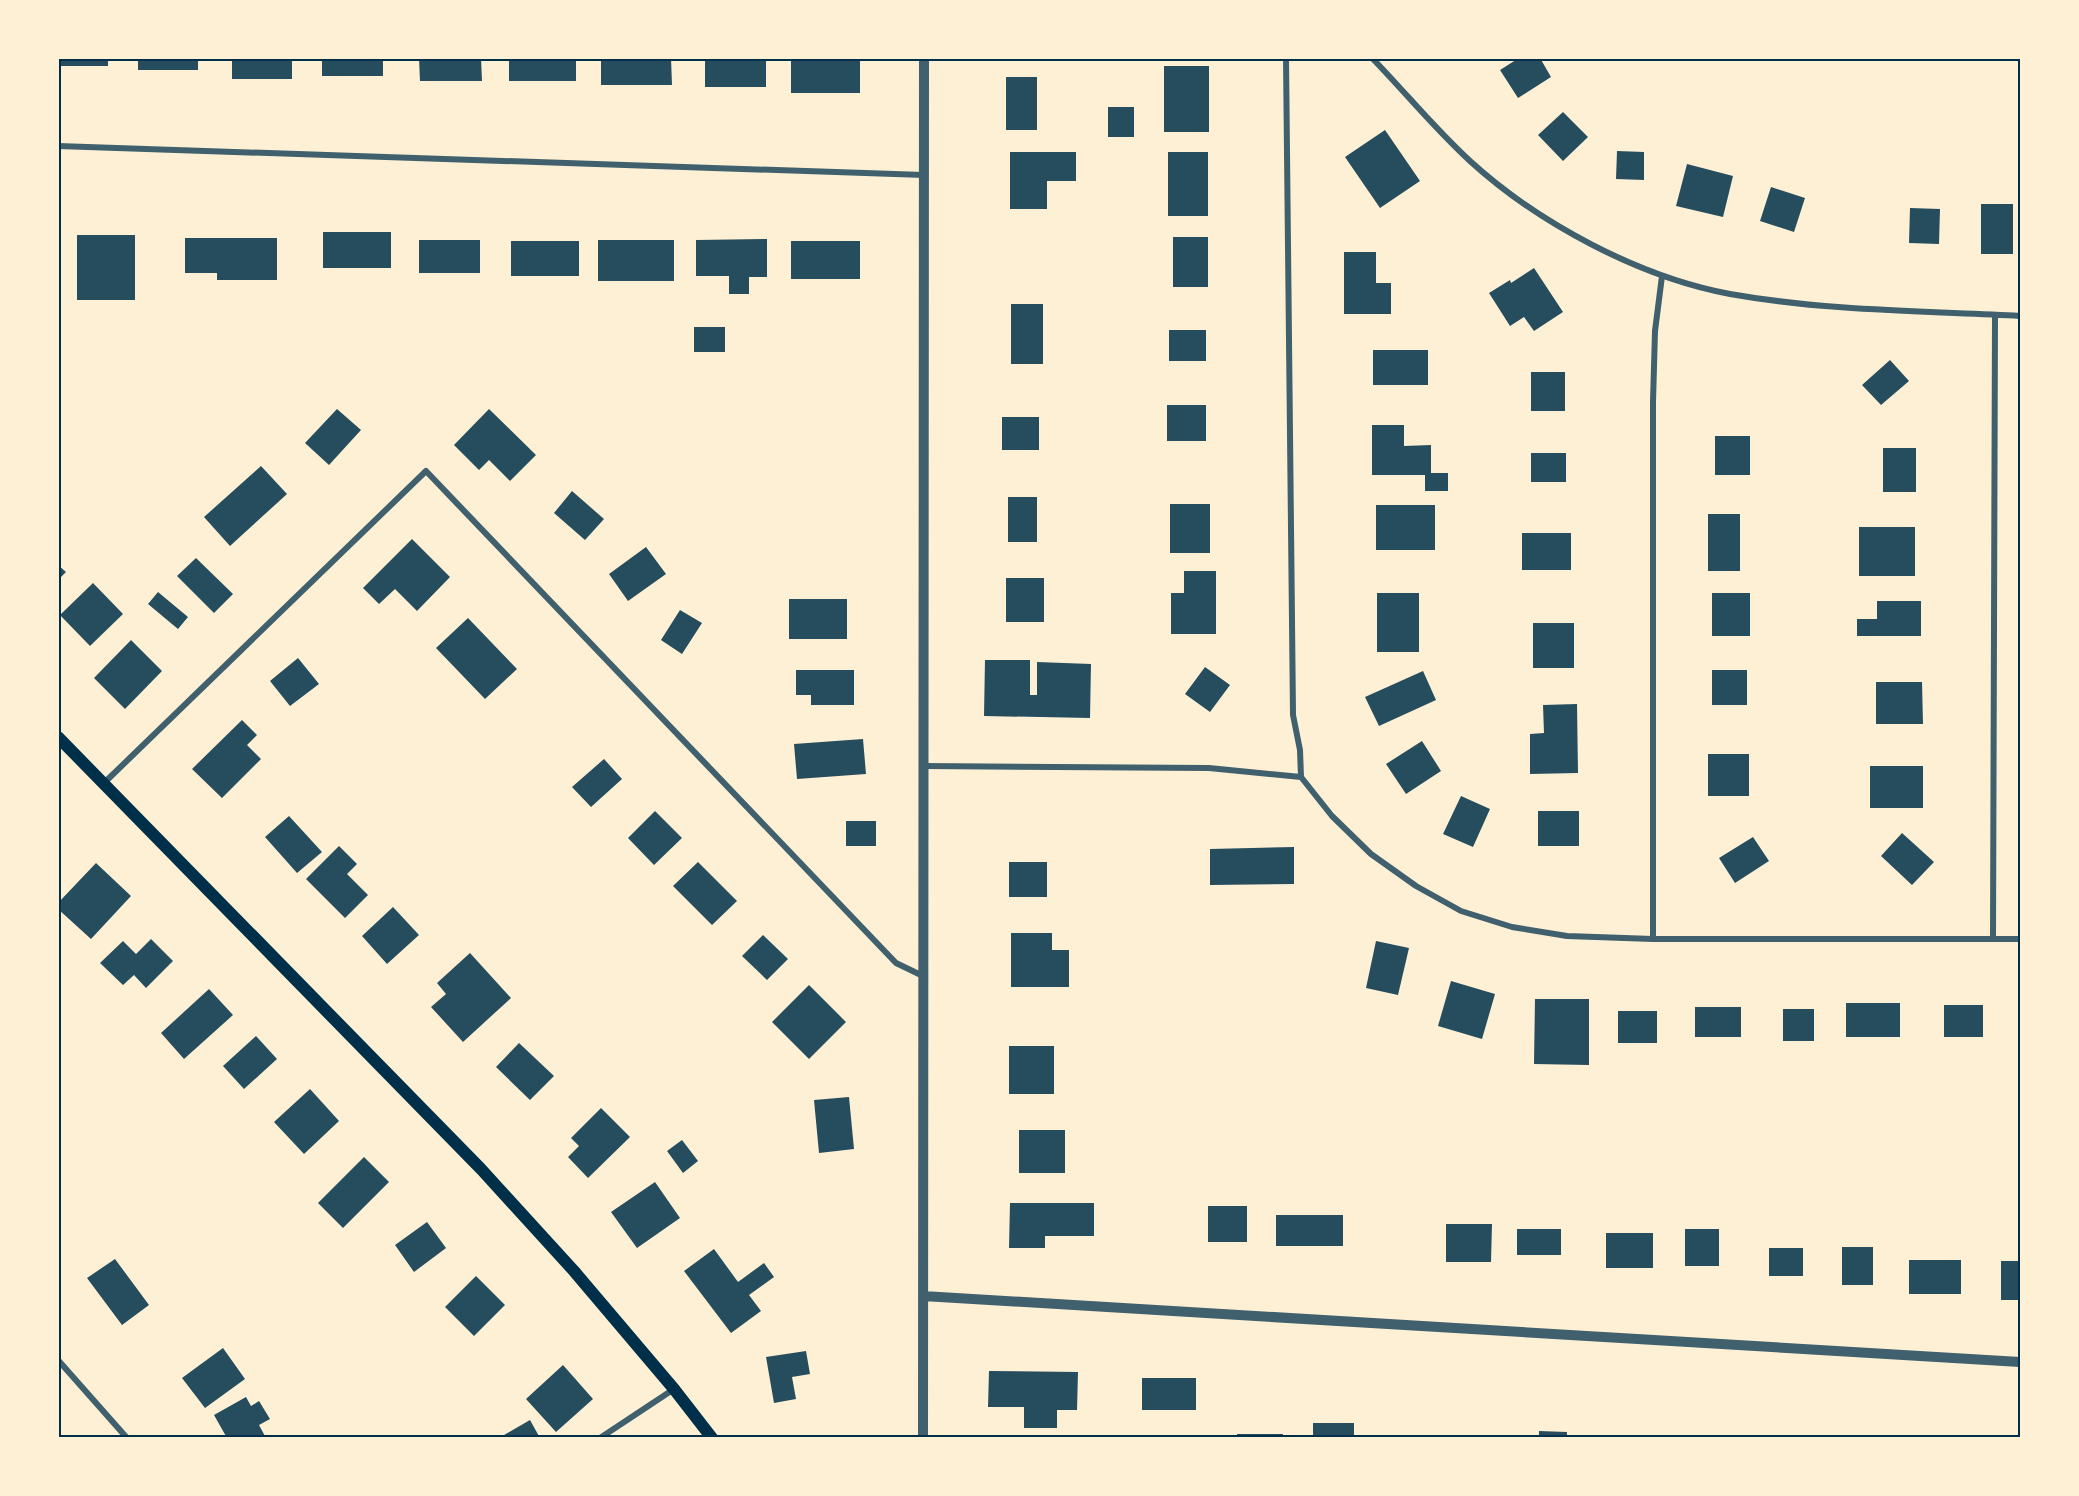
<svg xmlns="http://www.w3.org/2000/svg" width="2079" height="1496" viewBox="0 0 2079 1496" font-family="Montserrat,sans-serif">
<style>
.building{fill:#264d5e}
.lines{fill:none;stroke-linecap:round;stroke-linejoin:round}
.minor{stroke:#3f606c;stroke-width:6}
.tertiary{stroke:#3f606c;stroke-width:10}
.secondary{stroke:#003049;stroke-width:12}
.neatline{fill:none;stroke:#003049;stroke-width:2}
</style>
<rect width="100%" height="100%" fill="#fdf0d5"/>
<path class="building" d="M 58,58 L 108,58 L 108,66 L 58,66 Z
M 138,58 L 198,58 L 198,70 L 138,70 Z
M 232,58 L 292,58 L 292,79 L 232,79 Z
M 322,58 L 383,58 L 383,76 L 322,76 Z
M 419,58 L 481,58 L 482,81 L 420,81 Z
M 509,58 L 576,58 L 576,81 L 509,81 Z
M 601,58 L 671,58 L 672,85 L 601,85 Z
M 705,58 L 766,58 L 766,87 L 705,87 Z
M 1519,58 L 1540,58 L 1551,77 L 1518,98 L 1500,70 Z
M 791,59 L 860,59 L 860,93 L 791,93 Z
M 1164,66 L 1209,66 L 1209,132 L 1164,132 Z
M 1006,77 L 1037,77 L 1037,130 L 1006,130 Z
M 1108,107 L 1134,107 L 1134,137 L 1108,137 Z
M 1563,112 L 1588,137 L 1563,161 L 1538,135 Z
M 1385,130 L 1420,181 L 1380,208 L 1345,157 Z
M 1617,151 L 1644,152 L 1644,180 L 1616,179 Z
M 1010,152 L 1076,152 L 1076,181 L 1047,181 L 1047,209 L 1010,209 Z
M 1168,152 L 1208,152 L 1208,216 L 1168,216 Z
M 1687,164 L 1733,176 L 1723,217 L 1676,206 Z
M 1771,187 L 1805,198 L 1794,232 L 1760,221 Z
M 1981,204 L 2013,204 L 2013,254 L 1981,254 Z
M 1910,208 L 1940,209 L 1939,244 L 1909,243 Z
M 323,232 L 391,232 L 391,268 L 323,268 Z
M 77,235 L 135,235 L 135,300 L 77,300 Z
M 1173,237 L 1208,237 L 1208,287 L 1173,287 Z
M 185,238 L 277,238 L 277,280 L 217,280 L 217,273 L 185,273 Z
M 767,239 L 767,277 L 749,277 L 749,294 L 729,294 L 729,276 L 696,276 L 696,240 Z
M 419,240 L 480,240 L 480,273 L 419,273 Z
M 598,240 L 674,240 L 674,281 L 598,281 Z
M 511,241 L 579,241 L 579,276 L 511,276 Z
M 791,241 L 860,241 L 860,279 L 791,279 Z
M 1344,252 L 1376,252 L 1376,283 L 1391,283 L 1391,314 L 1344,314 Z
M 1534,268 L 1563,312 L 1534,331 L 1524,317 L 1510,326 L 1489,293 L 1510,280 L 1511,283 Z
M 1011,304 L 1043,304 L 1043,364 L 1011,364 Z
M 694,327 L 725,327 L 725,352 L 694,352 Z
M 1169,330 L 1206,330 L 1206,361 L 1169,361 Z
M 1373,350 L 1428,350 L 1428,385 L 1373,385 Z
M 1890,360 L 1909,381 L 1881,405 L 1862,385 Z
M 1531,372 L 1565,372 L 1565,411 L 1531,411 Z
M 1167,405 L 1206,405 L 1206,441 L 1167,441 Z
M 337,409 L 361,430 L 329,465 L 305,443 Z
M 489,409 L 536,455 L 510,481 L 489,460 L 479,470 L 454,445 Z
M 1002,417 L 1039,417 L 1039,450 L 1002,450 Z
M 1372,425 L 1404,425 L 1404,446 L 1431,445 L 1431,473 L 1448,473 L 1448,491 L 1425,491 L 1425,475 L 1372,475 Z
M 1715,436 L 1750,436 L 1750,475 L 1715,475 Z
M 1883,448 L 1916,448 L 1916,492 L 1883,492 Z
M 1531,453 L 1566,453 L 1566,482 L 1531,482 Z
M 261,466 L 287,494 L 230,546 L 204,517 Z
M 572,491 L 604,519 L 585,540 L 554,513 Z
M 1008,497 L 1037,497 L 1037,542 L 1008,542 Z
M 1170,504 L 1210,504 L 1210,553 L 1170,553 Z
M 1376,505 L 1435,505 L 1435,550 L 1376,550 Z
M 1708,514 L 1740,514 L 1740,571 L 1708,571 Z
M 1859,527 L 1915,527 L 1915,576 L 1859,576 Z
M 1522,533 L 1571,533 L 1571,570 L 1522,570 Z
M 412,539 L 450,577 L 417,611 L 395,589 L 379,604 L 363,588 Z
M 646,547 L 666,574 L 628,601 L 609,574 Z
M 196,558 L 233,594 L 214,613 L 177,576 Z
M 58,565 L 66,572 L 58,580 Z
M 1184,571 L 1216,571 L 1216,634 L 1171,634 L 1171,593 L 1184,593 Z
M 1006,578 L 1044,578 L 1044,622 L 1006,622 Z
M 93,583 L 123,614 L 90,646 L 60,615 Z
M 158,592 L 188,617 L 178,629 L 148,604 Z
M 1377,593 L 1419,593 L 1419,652 L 1377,652 Z
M 1712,593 L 1750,593 L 1750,636 L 1712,636 Z
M 789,599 L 847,599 L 847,639 L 789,639 Z
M 1877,601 L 1921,601 L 1921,636 L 1857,636 L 1857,619 L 1877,619 Z
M 680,610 L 702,623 L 682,654 L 661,640 Z
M 468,618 L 517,669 L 485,699 L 436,648 Z
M 1533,623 L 1574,623 L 1574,668 L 1533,668 Z
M 131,640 L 162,671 L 125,709 L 94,678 Z
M 298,658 L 319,684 L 290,706 L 270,681 Z
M 985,660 L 1030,660 L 1030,695 L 1037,695 L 1037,662 L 1091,664 L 1090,718 L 984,716 Z
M 1205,667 L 1230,685 L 1210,712 L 1185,694 Z
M 796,670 L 854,670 L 854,705 L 811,705 L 811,695 L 796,695 Z
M 1712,670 L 1747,670 L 1747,705 L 1712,705 Z
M 1423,671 L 1436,700 L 1379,726 L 1365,697 Z
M 1876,682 L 1922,682 L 1923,724 L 1876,724 Z
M 1577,704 L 1578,773 L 1530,774 L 1530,734 L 1544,733 L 1543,705 Z
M 242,720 L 257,735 L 247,745 L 261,759 L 222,798 L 192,769 Z
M 863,739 L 866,774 L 797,779 L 794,744 Z
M 1422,741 L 1441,771 L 1406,794 L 1386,764 Z
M 1708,754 L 1749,754 L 1749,796 L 1708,796 Z
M 604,759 L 622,779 L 591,807 L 572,787 Z
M 1870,766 L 1923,766 L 1923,808 L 1870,808 Z
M 1461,796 L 1490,809 L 1473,847 L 1443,834 Z
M 655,811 L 682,838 L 654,865 L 628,838 Z
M 1538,811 L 1579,811 L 1579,846 L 1538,846 Z
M 289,816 L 322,852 L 297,873 L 265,837 Z
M 846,821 L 876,821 L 876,846 L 846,846 Z
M 1902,833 L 1934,862 L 1912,885 L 1881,856 Z
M 1753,837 L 1769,861 L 1735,883 L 1719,858 Z
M 339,846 L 357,864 L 347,874 L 368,895 L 345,918 L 306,879 Z
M 1294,847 L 1294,884 L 1210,885 L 1210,849 Z
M 698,862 L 737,901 L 712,925 L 673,886 Z
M 1009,862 L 1047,862 L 1047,897 L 1009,897 Z
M 96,863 L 131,896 L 91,939 L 58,909 L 58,903 Z
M 393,907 L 419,935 L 387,964 L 362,936 Z
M 1011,933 L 1052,933 L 1052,950 L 1069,950 L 1069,987 L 1011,987 Z
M 763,935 L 788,959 L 767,980 L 742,956 Z
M 151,939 L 173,961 L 146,988 L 134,975 L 123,985 L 100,963 L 123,941 L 136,954 Z
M 1376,941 L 1409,948 L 1398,995 L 1366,988 Z
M 470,953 L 511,998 L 463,1042 L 431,1007 L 446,994 L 437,983 Z
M 1451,981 L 1495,994 L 1482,1039 L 1438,1026 Z
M 809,985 L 846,1022 L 809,1059 L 772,1022 Z
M 209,989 L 233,1015 L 184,1059 L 161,1033 Z
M 1535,999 L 1589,999 L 1589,1065 L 1534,1064 Z
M 1846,1003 L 1900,1003 L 1900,1037 L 1846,1037 Z
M 1944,1005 L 1983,1005 L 1983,1037 L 1944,1037 Z
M 1695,1007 L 1741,1007 L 1741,1037 L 1695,1037 Z
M 1783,1009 L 1814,1009 L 1814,1041 L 1783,1041 Z
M 1618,1011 L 1657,1011 L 1657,1043 L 1618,1043 Z
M 256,1036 L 277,1059 L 244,1089 L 223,1066 Z
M 519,1043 L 554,1076 L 530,1100 L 496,1067 Z
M 1009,1046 L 1054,1046 L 1054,1094 L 1009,1094 Z
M 310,1089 L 339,1121 L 304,1154 L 274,1122 Z
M 849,1097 L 854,1149 L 819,1153 L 814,1100 Z
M 601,1108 L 630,1137 L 588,1178 L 568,1157 L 579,1146 L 571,1138 Z
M 1019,1130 L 1065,1130 L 1065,1173 L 1019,1173 Z
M 682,1140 L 698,1161 L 683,1173 L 667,1151 Z
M 364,1157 L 389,1182 L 343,1228 L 318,1203 Z
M 655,1182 L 680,1218 L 637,1248 L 611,1212 Z
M 1010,1203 L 1094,1203 L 1094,1236 L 1045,1236 L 1045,1248 L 1009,1248 Z
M 1208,1206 L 1247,1206 L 1247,1242 L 1208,1242 Z
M 1276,1215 L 1343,1215 L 1343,1246 L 1276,1246 Z
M 427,1222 L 446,1248 L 414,1272 L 395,1245 Z
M 1446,1224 L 1492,1224 L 1491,1262 L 1446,1262 Z
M 1517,1229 L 1561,1229 L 1561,1255 L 1517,1255 Z
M 1685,1229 L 1719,1229 L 1719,1266 L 1685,1266 Z
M 1606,1233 L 1653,1233 L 1653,1268 L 1606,1268 Z
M 1842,1247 L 1873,1247 L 1873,1285 L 1842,1285 Z
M 1769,1248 L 1803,1248 L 1803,1276 L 1769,1276 Z
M 714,1249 L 738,1282 L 764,1263 L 774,1277 L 749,1295 L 761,1311 L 731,1333 L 684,1271 Z
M 115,1259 L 149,1305 L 122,1325 L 87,1278 Z
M 1909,1260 L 1961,1260 L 1961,1294 L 1909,1294 Z
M 2001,1261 L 2020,1261 L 2020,1300 L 2001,1300 Z
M 476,1276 L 505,1305 L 474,1336 L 445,1307 Z
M 223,1348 L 245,1379 L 205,1408 L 182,1378 Z
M 806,1351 L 810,1374 L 792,1377 L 796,1399 L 774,1403 L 766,1357 Z
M 563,1365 L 593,1399 L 556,1432 L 526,1399 Z
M 989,1371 L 1078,1372 L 1077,1410 L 1057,1410 L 1057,1428 L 1024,1428 L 1024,1407 L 988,1407 Z
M 1142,1378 L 1196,1378 L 1196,1410 L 1142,1410 Z
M 246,1397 L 251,1406 L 259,1401 L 270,1419 L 259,1425 L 266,1438 L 227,1438 L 214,1415 Z
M 530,1420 L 540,1438 L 499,1438 Z
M 1313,1423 L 1354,1423 L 1354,1438 L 1313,1438 Z
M 1539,1431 L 1567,1432 L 1567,1438 L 1539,1438 Z
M 1237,1434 L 1283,1434 L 1283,1438 L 1237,1438 Z"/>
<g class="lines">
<path class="minor" d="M 1286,58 L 1293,715 L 1300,750 L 1301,777
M 1372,58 C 1405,92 1435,129 1470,161 C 1538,223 1639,277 1730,294 C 1826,311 1924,311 2020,316
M 58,146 L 924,175
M 924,766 L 1209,768 L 1301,777 L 1332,816 L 1371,854 L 1416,886 L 1461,911 L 1512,927 L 1567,936 L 1653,939 L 2020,939
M 104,783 L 426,471 L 896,963 L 923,976
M 1993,938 L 1995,315
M 1653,939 L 1653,402 L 1655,331 L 1662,276
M 58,1360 L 127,1438
M 600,1438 L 674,1389"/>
<path class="tertiary" d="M 923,1296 L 2020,1362
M 923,1438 L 924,58"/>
<path class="secondary" d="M 58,737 L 481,1169 L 574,1271 L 674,1389 L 712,1438"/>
</g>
<rect width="2079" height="1496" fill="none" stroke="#fdf0d5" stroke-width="120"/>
<rect x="60" y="60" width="1959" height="1376" class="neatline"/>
</svg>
